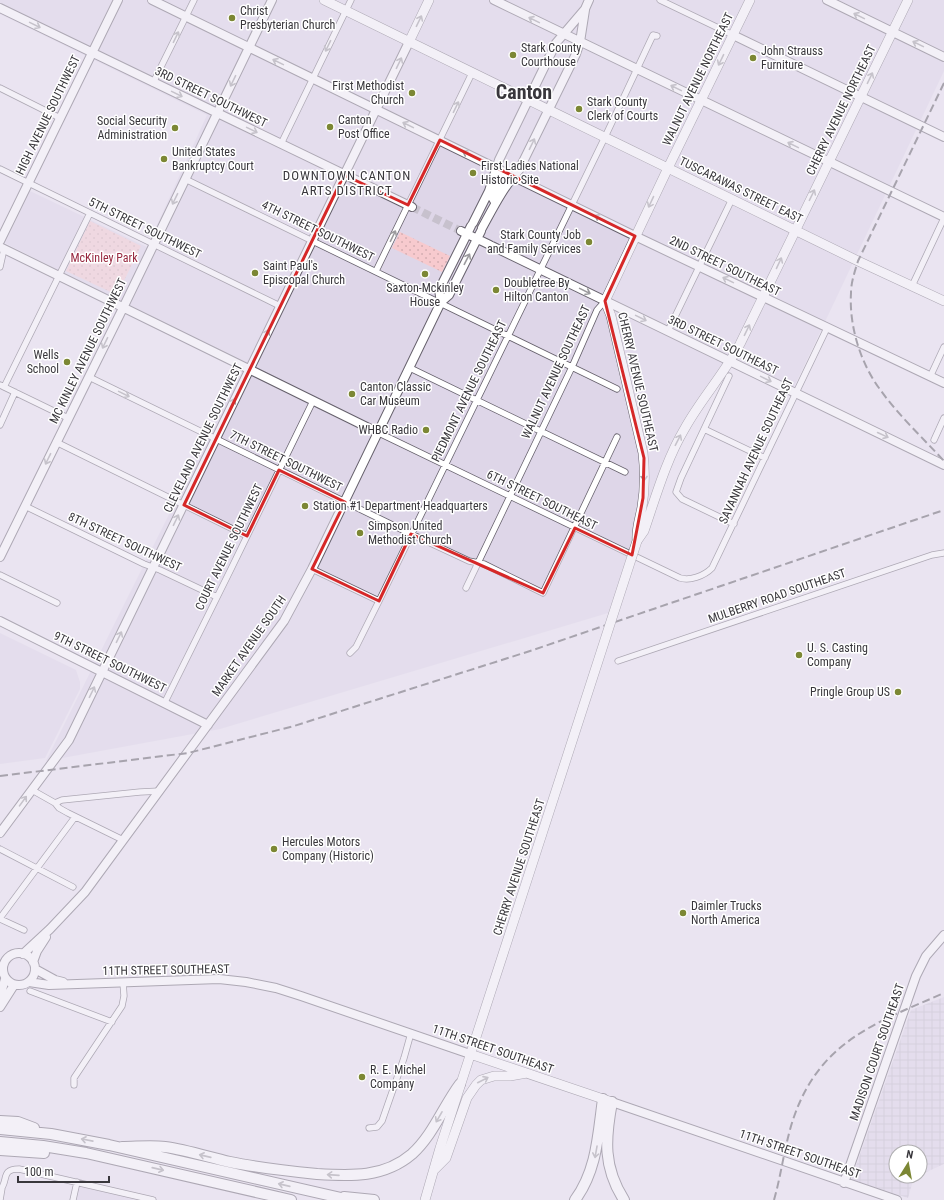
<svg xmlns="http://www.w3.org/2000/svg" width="944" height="1200" viewBox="0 0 944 1200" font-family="'Roboto Condensed',sans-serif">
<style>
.built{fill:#ded6e8}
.industrial{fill:url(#industrial-grid)}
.park{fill:url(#park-dots)}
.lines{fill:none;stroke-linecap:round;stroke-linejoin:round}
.secondary-tunnel{stroke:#c7c1cd;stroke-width:8;stroke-dasharray:8 4;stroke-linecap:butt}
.street-casing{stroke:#66616c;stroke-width:7}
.secondary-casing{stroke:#66616c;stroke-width:10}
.primary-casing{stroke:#66616c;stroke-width:10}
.highway-casing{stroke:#66616c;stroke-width:12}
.street{stroke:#fff;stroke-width:5.5}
.secondary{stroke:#fff;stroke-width:8}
.primary{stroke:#fff;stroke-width:9}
.highway{stroke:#fff;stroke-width:10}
.rail{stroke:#57555b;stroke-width:2;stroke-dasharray:8 4;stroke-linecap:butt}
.primary-bridge-casing{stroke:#66616c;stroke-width:10;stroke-linecap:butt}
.primary-bridge{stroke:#fff;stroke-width:9}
.oneway{stroke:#9c9b9e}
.marked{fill:none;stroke:#d62828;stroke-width:3;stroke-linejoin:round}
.poi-dot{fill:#7c8734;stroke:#fff;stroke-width:1.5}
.labels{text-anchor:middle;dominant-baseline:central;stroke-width:3;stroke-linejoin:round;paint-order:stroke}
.poi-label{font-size:12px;fill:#39373c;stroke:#fff;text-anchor:start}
.street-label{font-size:12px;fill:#39373c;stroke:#fff}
.park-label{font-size:12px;fill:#97283f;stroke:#fff}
.neighbourhood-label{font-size:13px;letter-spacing:1px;fill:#39373c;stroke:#fff}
.town-label{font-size:20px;font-weight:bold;fill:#39373c;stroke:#fff}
</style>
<defs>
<pattern id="industrial-grid" width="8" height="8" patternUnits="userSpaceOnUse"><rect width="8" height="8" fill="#ded6e8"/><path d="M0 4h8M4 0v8" fill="none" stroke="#bfb8c8"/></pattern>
<pattern id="park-dots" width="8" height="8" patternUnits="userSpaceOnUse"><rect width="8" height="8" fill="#f7cace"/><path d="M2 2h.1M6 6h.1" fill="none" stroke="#d4aeb2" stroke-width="1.8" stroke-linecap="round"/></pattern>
</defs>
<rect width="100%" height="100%" fill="#eae4f1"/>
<path class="built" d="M 0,0 L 944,0 L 944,71 L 794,387 L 728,354 L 723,365 L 699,398 L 670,446 L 608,613 L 220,729 L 46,761 L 245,362 L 128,306 L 5,243 L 30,191 L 147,247 L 207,115 L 0,14 Z
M 0,633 L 76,670 L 80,682 L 80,689 L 45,758 L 0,764 Z
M 77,1182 L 153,1200 L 73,1200 Z"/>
<path class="industrial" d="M 944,997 L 944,1164 L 920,1175 L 920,1152 L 896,1152 L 896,1176 L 917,1176 L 914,1177 L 908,1198 L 851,1180 L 911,1010 Z"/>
<path class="park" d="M 90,221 L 141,246 L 117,295 L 66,271 Z
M 400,232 L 450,256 L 442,272 L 392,248 Z"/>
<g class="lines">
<path class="secondary-tunnel" d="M 412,207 L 461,231
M 476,228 L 477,225"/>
<defs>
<path id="street" d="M 660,0 L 733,35
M 153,83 L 194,0
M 0,88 L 60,118
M 281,144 L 351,0
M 0,169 L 280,306
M 185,179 L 617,389
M 0,267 L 4,249
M 376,271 L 472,73
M 912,286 L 944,218
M 668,331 L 732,199
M 410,368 L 625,472
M 729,376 L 681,478 L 676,492 L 682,499 L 734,524
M 89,377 L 411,534 L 469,561 L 484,564 L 543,593 L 617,437
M 930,377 L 944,347
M 0,385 L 68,418
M 4,387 L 90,213
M 0,425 L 15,392
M 704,429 L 765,458
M 379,433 L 680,578 C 690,581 704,576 712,568 L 827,328
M 934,440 L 944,418
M 56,442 L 247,536
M 25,506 L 144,564 L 160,570 L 217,597
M 312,569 L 379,601
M 0,575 L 57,603
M 466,588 L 572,367 L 597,310 L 605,301
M 350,653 L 356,647 L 379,601 L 605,137 L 653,35 L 657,36
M 618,661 L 932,555 L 944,553
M 165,702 L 231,569 L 313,401
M 32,790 L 55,803 L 59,808 L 68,813 L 123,840
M 55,803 L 62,800 L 140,792 L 160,791
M 0,849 L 73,887
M 0,918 L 75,817
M 0,919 L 24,930
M 30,991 L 112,1022
M 74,1085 L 74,1078 L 122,1006 L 124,996 L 123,982
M 369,1128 L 377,1127 L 382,1121 L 404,1058 L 411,1033
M 0,1190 C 9,1181 0,1169 19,1169 L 153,1200
M 0,1200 L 2,1188
M 73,1200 L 77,1182"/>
<path id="secondary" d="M 152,0 L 635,236 L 944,383
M 494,0 L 944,217
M 827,0 L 944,57
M 0,8 L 412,207
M 733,35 L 944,137
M 495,202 L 492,197 L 505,172
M 473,223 L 489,191 L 499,160 L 556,43 L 585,9 L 589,0
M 482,228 C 493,208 504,186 519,170 L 576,54 L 580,42 L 585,10
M 461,231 L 490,245
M 0,241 L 118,0
M 492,246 L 944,465
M 0,247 L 379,433
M 441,302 L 439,290 L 471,226
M 0,557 L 123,308 L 272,0
M 0,621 L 208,725
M 0,833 L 69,740 L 409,42
M3 969a16 16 0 1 1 32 0a16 16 0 1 1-32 0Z
M 23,954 L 50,929 L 85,892 L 284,621 L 312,569 L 441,302 L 449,295 L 481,231
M 33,962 L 37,951 L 46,937
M 35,969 L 55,980 L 63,982
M 29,982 L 49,985 L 219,979 L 246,982 L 276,988 L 301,996 L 470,1054
M 0,997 L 5,979
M 0,1007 L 14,985
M 612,1102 L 897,1200
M 844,1183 L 916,976 L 926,956 L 944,935"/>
<path id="primary" d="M 324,0 L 858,261 L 944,301
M 409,42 L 429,0
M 637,541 L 644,531 C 656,496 666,460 685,428 C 701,399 724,374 740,344 L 908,0
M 637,541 C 636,529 640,518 642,507 C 645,489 645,471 643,453 L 611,316 L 605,301 L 668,168 L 750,0
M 470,1054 L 609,1101
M 434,1170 L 446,1158 L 467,1098 L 476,1085 L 481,1080 L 494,1076 L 510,1076 L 527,1073
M 425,1200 L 440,1148 L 516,914"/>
<path id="highway" d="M 612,1102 C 605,1139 603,1167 624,1200
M 0,1121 L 18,1122 L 34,1128
M 0,1129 L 51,1134 L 109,1145 L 350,1200
M 0,1142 L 43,1146 L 86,1153 L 291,1200
M 122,1147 C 136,1147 151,1145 165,1147 C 187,1150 208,1157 230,1162 C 259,1168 288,1171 317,1174 C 351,1176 384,1178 412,1154 C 433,1135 443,1107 460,1084
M 0,1150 L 44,1153
M 344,1197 L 374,1200
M 575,1200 C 597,1170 598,1135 603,1099"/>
</defs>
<use href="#street" class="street-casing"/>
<use href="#secondary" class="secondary-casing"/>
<use href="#primary" class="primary-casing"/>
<use href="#highway" class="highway-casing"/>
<use href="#street" class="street"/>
<use href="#secondary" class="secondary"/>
<use href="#primary" class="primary"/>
<use href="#highway" class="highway"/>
<path class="rail" d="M 944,83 L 858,261 C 855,271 851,282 851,293 C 849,325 860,362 879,388 C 897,414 922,437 944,461
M 0,776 L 188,753 L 294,726 L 530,651 L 944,510
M 774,1200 C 782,1172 785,1141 795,1114 C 822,1040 878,1022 944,993"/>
<defs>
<path id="primary-bridge" d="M 516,914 L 637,541"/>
</defs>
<use href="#primary-bridge" class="primary-bridge-casing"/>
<use href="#primary-bridge" class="primary-bridge"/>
</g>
<defs><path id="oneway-shaft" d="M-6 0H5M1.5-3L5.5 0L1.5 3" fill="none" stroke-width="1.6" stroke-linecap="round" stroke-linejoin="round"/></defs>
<g class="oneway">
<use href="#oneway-shaft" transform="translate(859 16) rotate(-154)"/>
<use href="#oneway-shaft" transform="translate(534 20) rotate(-154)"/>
<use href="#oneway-shaft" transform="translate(419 21) rotate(-64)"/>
<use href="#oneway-shaft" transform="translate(35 25) rotate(26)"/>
<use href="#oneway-shaft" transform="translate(176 37) rotate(-64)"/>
<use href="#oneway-shaft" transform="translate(918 44) rotate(-154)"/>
<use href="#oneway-shaft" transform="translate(328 46) rotate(116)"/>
<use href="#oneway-shaft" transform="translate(721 60) rotate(116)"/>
<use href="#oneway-shaft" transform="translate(278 62) rotate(-154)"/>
<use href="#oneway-shaft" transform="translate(399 63) rotate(-64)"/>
<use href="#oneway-shaft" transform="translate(870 78) rotate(-64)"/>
<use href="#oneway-shaft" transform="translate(233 81) rotate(116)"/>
<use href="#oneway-shaft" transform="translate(676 88) rotate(-154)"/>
<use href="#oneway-shaft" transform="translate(177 94) rotate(26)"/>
<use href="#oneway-shaft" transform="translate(456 107) rotate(-64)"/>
<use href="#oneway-shaft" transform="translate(408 125) rotate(-154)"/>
<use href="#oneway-shaft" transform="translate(252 130) rotate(26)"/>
<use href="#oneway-shaft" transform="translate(532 144) rotate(-64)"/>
<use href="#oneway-shaft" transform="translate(793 145) rotate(-154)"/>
<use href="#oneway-shaft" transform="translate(468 154) rotate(-154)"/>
<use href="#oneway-shaft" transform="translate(812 195) rotate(-64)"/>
<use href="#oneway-shaft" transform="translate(175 199) rotate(116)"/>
<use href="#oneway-shaft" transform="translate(651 202) rotate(115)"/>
<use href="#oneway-shaft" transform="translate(600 218) rotate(-154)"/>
<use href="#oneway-shaft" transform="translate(393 236) rotate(-64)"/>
<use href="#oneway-shaft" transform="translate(467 259) rotate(-63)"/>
<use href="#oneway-shaft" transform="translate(779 263) rotate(-65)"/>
<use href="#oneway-shaft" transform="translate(728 280) rotate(-154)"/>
<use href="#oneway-shaft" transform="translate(585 291) rotate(26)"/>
<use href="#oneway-shaft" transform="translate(641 318) rotate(26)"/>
<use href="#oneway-shaft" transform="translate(747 330) rotate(-64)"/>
<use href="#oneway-shaft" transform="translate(266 335) rotate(-64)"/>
<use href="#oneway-shaft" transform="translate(105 343) rotate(116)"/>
<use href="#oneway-shaft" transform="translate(766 379) rotate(26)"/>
<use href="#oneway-shaft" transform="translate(124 394) rotate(26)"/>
<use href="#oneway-shaft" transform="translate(232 404) rotate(-64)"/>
<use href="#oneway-shaft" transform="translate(883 435) rotate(25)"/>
<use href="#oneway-shaft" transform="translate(678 440) rotate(-63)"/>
<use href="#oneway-shaft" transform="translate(48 459) rotate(116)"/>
<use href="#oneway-shaft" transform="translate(644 475) rotate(89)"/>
<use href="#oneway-shaft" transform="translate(176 520) rotate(-64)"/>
<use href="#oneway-shaft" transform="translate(119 637) rotate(-64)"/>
<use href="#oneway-shaft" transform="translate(92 692) rotate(-64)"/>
<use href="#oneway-shaft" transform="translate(23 801) rotate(-54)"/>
<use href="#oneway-shaft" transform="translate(483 1080) rotate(-27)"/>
<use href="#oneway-shaft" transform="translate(439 1117) rotate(120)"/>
<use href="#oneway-shaft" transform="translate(87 1140) rotate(-169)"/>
<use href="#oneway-shaft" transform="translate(596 1152) rotate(100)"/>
<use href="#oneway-shaft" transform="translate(205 1156) rotate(-167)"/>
<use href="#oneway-shaft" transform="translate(158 1169) rotate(13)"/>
<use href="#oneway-shaft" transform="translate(333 1175) rotate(-176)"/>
<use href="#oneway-shaft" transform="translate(284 1185) rotate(-167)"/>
</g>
<path d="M0 0H944V1200H0ZM 440,140 L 635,236 L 605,301 L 644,458 L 643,498 L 632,555 L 575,528 L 543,593 L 411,534 L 379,601 L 312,569 L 345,502 L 279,470 L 247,536 L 184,505 L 344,175 L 408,205 Z" fill="#eae4f1" fill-opacity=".55" fill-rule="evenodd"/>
<path class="marked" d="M 440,140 L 635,236 L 605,301 L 644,458 L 643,498 L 632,555 L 575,528 L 543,593 L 411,534 L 379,601 L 312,569 L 345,502 L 279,470 L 247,536 L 184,505 L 344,175 L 408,205 Z"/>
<g class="poi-dot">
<circle cx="232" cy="18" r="4"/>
<circle cx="513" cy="55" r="4"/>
<circle cx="753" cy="58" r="4"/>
<circle cx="412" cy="93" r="4"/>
<circle cx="579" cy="109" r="4"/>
<circle cx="330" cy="127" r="4"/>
<circle cx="175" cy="128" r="4"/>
<circle cx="164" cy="159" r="4"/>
<circle cx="473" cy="173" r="4"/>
<circle cx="589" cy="242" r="4"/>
<circle cx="255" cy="273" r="4"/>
<circle cx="425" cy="274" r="4"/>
<circle cx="496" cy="290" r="4"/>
<circle cx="67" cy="362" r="4"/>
<circle cx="352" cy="394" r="4"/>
<circle cx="426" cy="430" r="4"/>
<circle cx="305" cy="506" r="4"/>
<circle cx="360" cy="533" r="4"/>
<circle cx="799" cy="655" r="4"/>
<circle cx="898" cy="692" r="4"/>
<circle cx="274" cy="849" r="4"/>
<circle cx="683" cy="913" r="4"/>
<circle cx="362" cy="1077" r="4"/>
</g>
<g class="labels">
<g class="poi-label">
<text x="240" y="11">Christ<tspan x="240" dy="14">Presbyterian Church</tspan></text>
<text x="521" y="48">Stark County<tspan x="521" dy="14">Courthouse</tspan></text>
<text x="761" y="51">John Strauss<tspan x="761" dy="14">Furniture</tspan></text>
<text x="404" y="86" text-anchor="end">First Methodist<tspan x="404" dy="14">Church</tspan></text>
<text x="587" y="102">Stark County<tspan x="587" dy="14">Clerk of Courts</tspan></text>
<text x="338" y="120">Canton<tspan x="338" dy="14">Post Office</tspan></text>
<text x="167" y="121" text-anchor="end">Social Security<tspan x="167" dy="14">Administration</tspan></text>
<text x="172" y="152">United States<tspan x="172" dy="14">Bankruptcy Court</tspan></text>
<text x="481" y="166">First Ladies National<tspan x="481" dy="14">Historic Site</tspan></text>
<text x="581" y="235" text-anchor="end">Stark County Job<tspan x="581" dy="14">and Family Services</tspan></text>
<text x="263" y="266">Saint Paul's<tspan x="263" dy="14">Episcopal Church</tspan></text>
<text x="504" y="283">Doubletree By<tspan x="504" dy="14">Hilton Canton</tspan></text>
<text x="425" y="288" text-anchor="middle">Saxton-Mckinley<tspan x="425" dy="14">House</tspan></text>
<text x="59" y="355" text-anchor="end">Wells<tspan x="59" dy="14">School</tspan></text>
<text x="360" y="387">Canton Classic<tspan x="360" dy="14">Car Museum</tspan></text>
<text x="418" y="430" text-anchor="end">WHBC Radio</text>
<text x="313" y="506">Station #1 Department Headquarters</text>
<text x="368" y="526">Simpson United<tspan x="368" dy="14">Methodist Church</tspan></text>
<text x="807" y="648">U. S. Casting<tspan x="807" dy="14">Company</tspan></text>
<text x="890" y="692" text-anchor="end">Pringle Group US</text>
<text x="282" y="842">Hercules Motors<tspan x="282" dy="14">Company (Historic)</tspan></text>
<text x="691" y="906">Daimler Trucks<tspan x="691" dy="14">North America</tspan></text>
<text x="370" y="1070">R. E. Michel<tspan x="370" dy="14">Company</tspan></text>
</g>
<g class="street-label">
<text transform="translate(698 79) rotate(-64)">WALNUT AVENUE NORTHEAST</text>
<text transform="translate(211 97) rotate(26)">3RD STREET SOUTHWEST</text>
<text transform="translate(841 110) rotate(-64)">CHERRY AVENUE NORTHEAST</text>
<text transform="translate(48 115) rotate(-64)">HIGH AVENUE SOUTHWEST</text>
<text transform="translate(741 190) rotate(26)">TUSCARAWAS STREET EAST</text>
<text transform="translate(145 228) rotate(26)">5TH STREET SOUTHWEST</text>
<text transform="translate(318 231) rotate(26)">4TH STREET SOUTHWEST</text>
<text transform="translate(725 266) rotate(26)">2ND STREET SOUTHEAST</text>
<text transform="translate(723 345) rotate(26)">3RD STREET SOUTHEAST</text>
<text transform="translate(88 351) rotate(-64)">MC KINLEY AVENUE SOUTHWEST</text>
<text transform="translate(556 372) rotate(-65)">WALNUT AVENUE SOUTHEAST</text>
<text transform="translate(638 382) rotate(77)">CHERRY AVENUE SOUTHEAST</text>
<text transform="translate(469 391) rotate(-64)">PIEDMONT AVENUE SOUTHEAST</text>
<text transform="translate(203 438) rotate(-64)">CLEVELAND AVENUE SOUTHWEST</text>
<text transform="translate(756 451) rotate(-65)">SAVANNAH AVENUE SOUTHEAST</text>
<text transform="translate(286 461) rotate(26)">7TH STREET SOUTHWEST</text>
<text transform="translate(542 500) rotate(26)">6TH STREET SOUTHEAST</text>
<text transform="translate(125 542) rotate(25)">8TH STREET SOUTHWEST</text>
<text transform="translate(229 547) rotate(-64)">COURT AVENUE SOUTHWEST</text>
<text transform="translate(777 596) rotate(-19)">MULBERRY ROAD SOUTHEAST</text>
<text transform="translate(249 646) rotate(-55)">MARKET AVENUE SOUTH</text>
<text transform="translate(110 662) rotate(26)">9TH STREET SOUTHWEST</text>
<text transform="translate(519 867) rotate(-72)">CHERRY AVENUE SOUTHEAST</text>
<text transform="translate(166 970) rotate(-1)">11TH STREET SOUTHEAST</text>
<text transform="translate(493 1049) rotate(19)">11TH STREET SOUTHEAST</text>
<text transform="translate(877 1052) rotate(-71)">MADISON COURT SOUTHEAST</text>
<text transform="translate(800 1154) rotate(19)">11TH STREET SOUTHEAST</text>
</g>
<g class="park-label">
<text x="104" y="258">McKinley Park</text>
</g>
<g class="neighbourhood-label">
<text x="347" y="175">DOWNTOWN CANTON<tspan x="347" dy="15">ARTS DISTRICT</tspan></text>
</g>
<g class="town-label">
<text x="524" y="92">Canton</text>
</g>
</g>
<g transform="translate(908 1164) rotate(11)"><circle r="19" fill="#ffffff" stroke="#b0afb1"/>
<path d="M0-3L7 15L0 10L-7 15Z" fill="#7c8734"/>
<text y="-6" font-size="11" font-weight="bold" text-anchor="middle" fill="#39373c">N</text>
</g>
<path d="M18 1176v6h91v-6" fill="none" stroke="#39373c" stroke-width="2"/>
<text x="24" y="1176" font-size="12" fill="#39373c" stroke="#ffffff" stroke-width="3" paint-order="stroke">100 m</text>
</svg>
